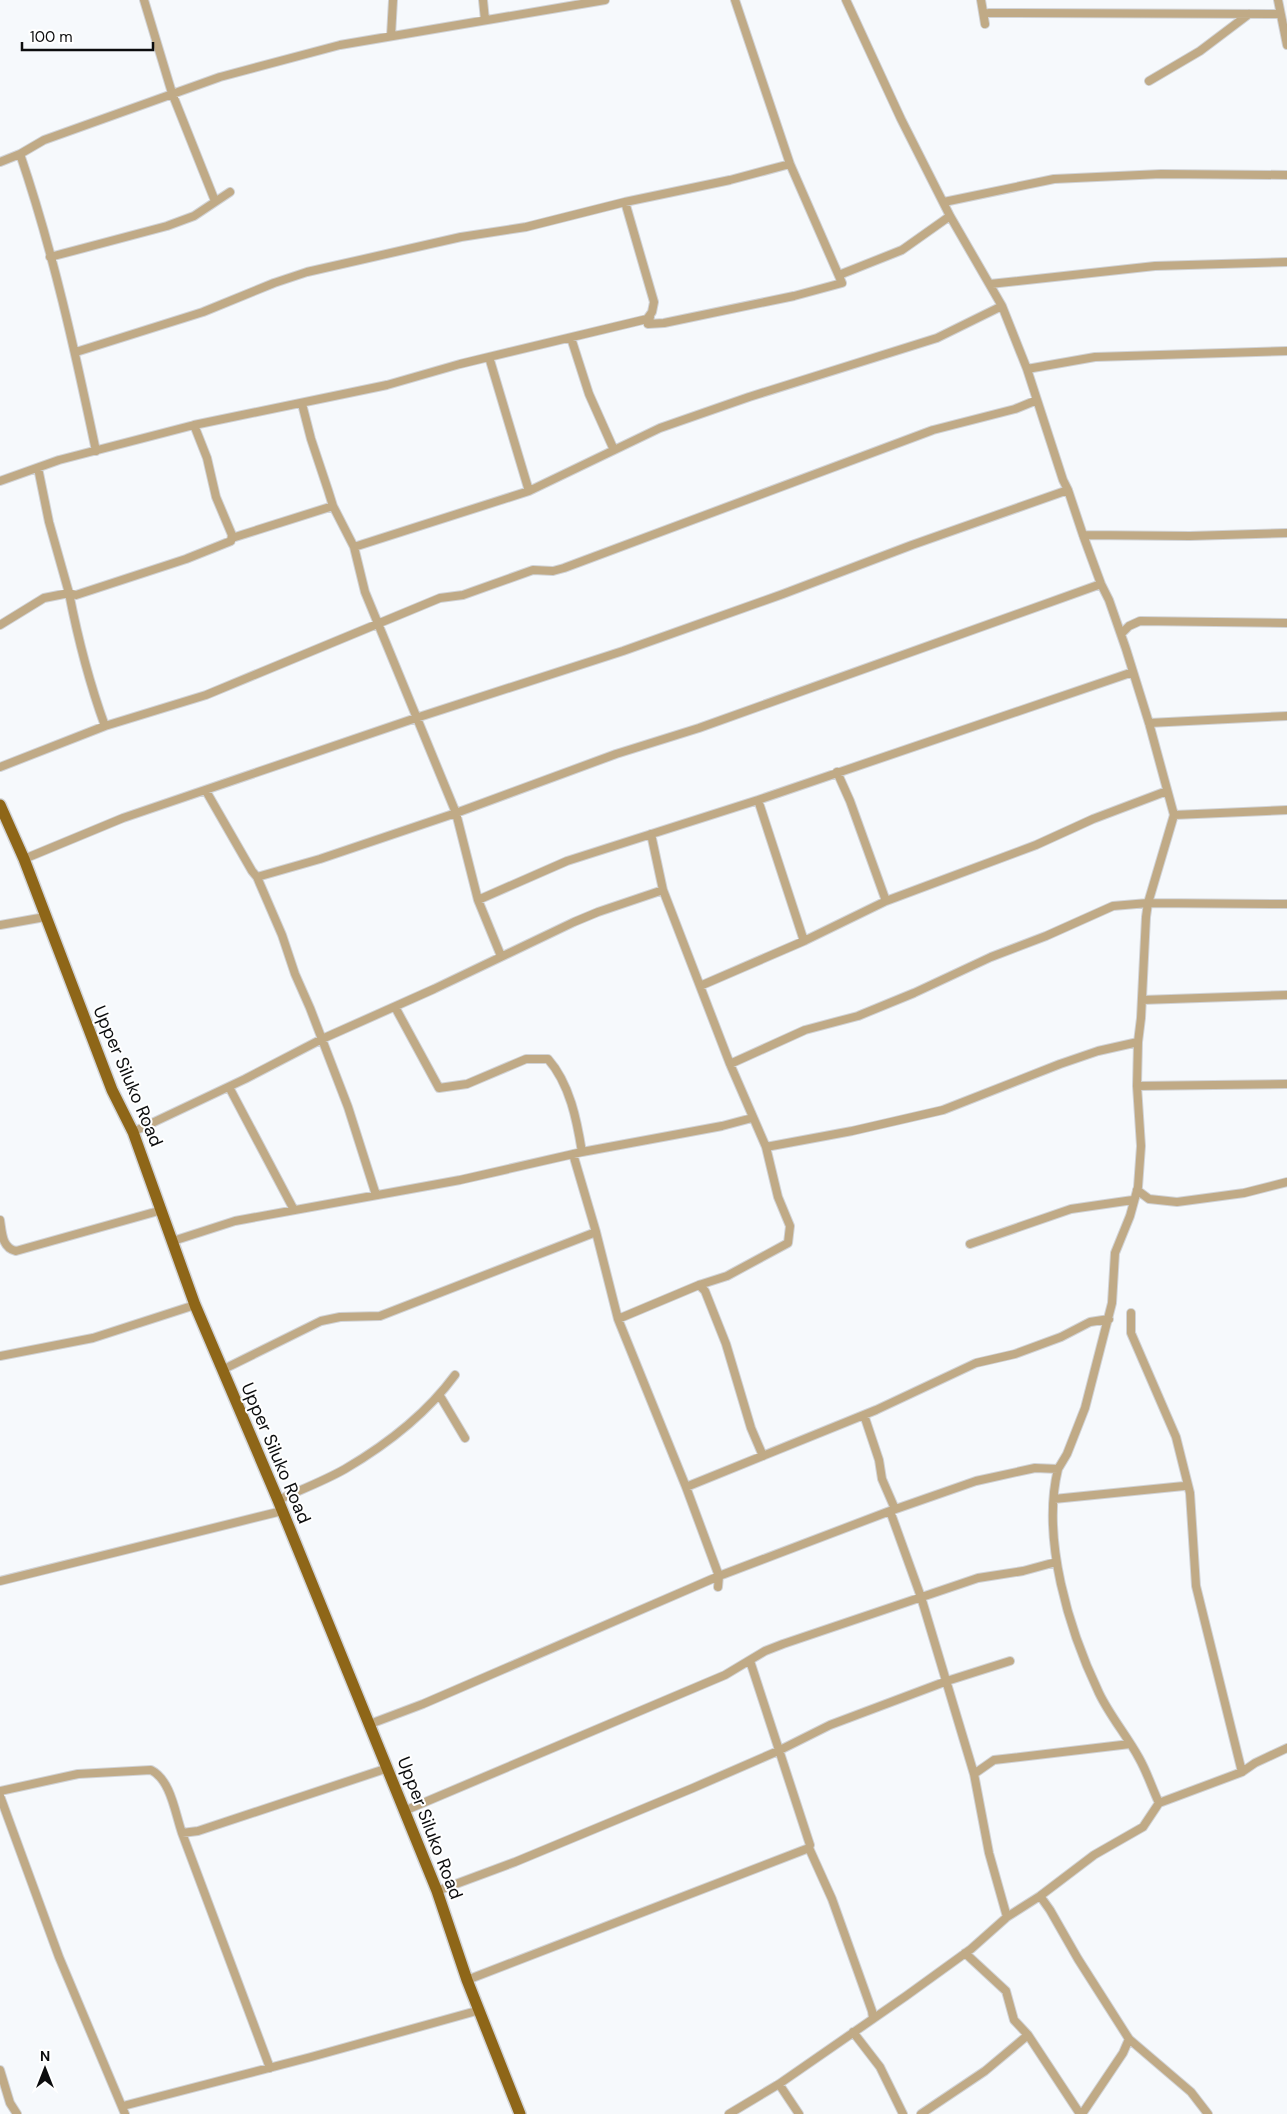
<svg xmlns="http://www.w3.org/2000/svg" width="1287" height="2114" viewBox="0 0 1287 2114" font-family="'DM Sans',sans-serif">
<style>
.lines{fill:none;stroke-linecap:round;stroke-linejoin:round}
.street-casing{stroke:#d1d3d6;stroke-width:10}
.primary-casing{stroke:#d1d3d6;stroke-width:14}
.street{stroke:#c0aa86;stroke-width:8}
.primary{stroke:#8e6618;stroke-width:11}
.labels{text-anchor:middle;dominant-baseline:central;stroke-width:4;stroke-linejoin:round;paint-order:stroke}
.street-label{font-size:18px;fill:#0c0d0e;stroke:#fff}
</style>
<rect width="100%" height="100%" fill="#f6f9fc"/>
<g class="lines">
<defs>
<path id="street" d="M 144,0 L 172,93 L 215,201
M 483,0 L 485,20
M 981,0 L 985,24
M 1278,0 L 1287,45
M 989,13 L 1280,14
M 391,36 L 393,0
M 1149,81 L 1200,51 L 1249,14
M 20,154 C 53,251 75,351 96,451
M 0,162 L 20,154 L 44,140 L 220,77 L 340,45 L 605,0
M 944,202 L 1054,179 L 1161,174 L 1287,175
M 50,257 L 167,226 L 194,216 L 230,192
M 839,275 L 902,250 L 950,216
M 990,284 L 1155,266 L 1287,262
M 650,317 L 648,324 L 664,323 L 794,296 L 842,283 L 790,164 L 735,0
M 571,338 L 589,394 L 614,450
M 76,352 L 203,312 L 274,283 L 307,272 L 461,237 L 526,227 L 625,202 L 730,180 L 790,164
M 489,357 L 529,491
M 1027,369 L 1095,357 L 1287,351
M 302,404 L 311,439 L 328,490 L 333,506 L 354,547 L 365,592 L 456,813 L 478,900 L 501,956
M 38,468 L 49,522 L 69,593 L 76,595 L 186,559 L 231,541 L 232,535 L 216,497 L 207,458 L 194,425
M 0,481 L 59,460 L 194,425 L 387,385 L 460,364 L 647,319 L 652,312 L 654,302 L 625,202
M 1083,535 L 1190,536 L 1287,533
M 232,538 L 333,506
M 354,547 L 529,491 L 660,428 L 749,397 L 937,338 L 1002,306
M 0,625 L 44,598 L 69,593 C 78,639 89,682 105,726
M 1121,634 L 1129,626 L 1140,621 L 1287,623
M 1149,723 L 1287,716
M 0,767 L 105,726 L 206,695 L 440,598 L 463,595 L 533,570 L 553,571 L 564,568 L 933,430 L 1015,409 L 1037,400
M 837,772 L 850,801 L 886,901
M 206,791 L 252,871 L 257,877 L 320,859 L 456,813 L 616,754 L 699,728 L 1101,584
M 758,800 L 804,941
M 1174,815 L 1287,810
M 24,859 L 123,818 L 416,718 L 623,651 L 783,594 L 912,545 L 1068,490 L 1063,480 L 1027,369 L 1002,306 L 950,216 L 901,119 L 846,0
M 257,877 L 282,935 L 295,974 L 310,1008 L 348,1107 L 376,1195
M 478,900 L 567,861 L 758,800 L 1133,672
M 0,925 L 45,917
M 700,986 L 804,941 L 886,901 L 1036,845 L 1093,819 L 1167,791
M 1142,1000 L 1287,995
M 395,1007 L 439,1088 L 467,1084 L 526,1059 L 548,1059 C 570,1084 577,1121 582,1152
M 730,1064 L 805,1030 L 858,1016 L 914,993 L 991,957 L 1046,936 L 1113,906 L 1148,903 L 1287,904
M 1137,1086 L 1286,1084
M 229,1087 L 294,1210
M 133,1132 L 245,1079 L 322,1039 L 434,989 L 574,922 L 598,912 L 663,890
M 766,1147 L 852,1131 L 943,1110 L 1060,1064 L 1098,1051 L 1138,1042
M 573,1154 L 596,1232 L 618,1319 L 686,1487 L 719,1576 L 718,1587
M 1137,1190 L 1149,1199 L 1177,1202 L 1244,1193 L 1287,1182
M 0,1220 C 2,1233 2,1248 16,1251 L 162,1210
M 173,1241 L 235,1221 L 460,1180 L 582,1152 L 722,1126 L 752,1118
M 970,1244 L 1071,1209 L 1133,1200
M 699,1285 L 705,1291 L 726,1344 L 751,1428 L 763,1456
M 1131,1313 L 1131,1333 L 1176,1437 L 1190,1493 L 1196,1586 L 1242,1772
M 618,1319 L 699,1285 L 727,1276 L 788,1243 L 790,1226 L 778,1197 L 766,1147 L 730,1064 L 663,890 L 651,834
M 0,1356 L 93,1338 L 195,1305
M 222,1370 L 321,1321 L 340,1317 L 380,1316 L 596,1232
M 440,1396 L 465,1438
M 864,1415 L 879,1460 L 882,1479 L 895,1509
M 1058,1469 L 1067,1454 L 1085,1408 L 1112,1303 L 1115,1253 L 1130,1216 L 1138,1187 L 1141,1146 L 1137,1086 L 1138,1042 L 1141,1018 L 1146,917 L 1148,903 L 1174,815 L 1149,723 L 1126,649 L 1109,600 L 1101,584 L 1083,535 L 1068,490
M 686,1487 L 876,1410 L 976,1363 L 1015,1354 L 1061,1337 L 1090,1322 L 1109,1319
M 1054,1499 L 1184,1486
M 278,1500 C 300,1490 324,1481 345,1469 C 386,1445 427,1413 455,1375
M 890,1511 L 921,1597 L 974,1774 L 989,1853 L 1007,1917
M 0,1581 L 282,1511
M 370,1724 L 423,1704 L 719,1576 L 890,1511 L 976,1481 L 1035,1468 L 1058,1469 C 1041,1539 1069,1630 1099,1693 C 1110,1716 1127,1736 1139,1758 C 1147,1772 1152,1788 1159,1803
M 974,1774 L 994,1760 L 1130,1744
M 0,1791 L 78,1774 L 151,1770 C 171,1780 175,1813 182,1833 L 198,1831 L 388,1768
M 0,1796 L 59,1957 L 125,2114
M 404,1811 L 725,1675 L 765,1651 L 783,1644 L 978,1578 L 1023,1571 L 1056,1562
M 182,1833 L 270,2068
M 809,1848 L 832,1899 L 872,2011 L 873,2018
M 437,1891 L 515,1862 L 693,1788 L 778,1751 L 830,1725 L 947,1681 L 1010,1661
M 1040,1896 L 1050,1910 L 1078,1959 L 1129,2039 L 1191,2092 L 1208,2114
M 965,1953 L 1006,1991 L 1014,2020 L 1028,2035 L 1080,2114
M 467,1980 L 809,1848 L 810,1845 L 750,1661
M 853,2032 L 880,2067 L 903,2114
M 0,2070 L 10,2103 L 17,2114
M 779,2084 L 799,2114
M 123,2106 L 311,2057 L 480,2010
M 729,2114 L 779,2084 L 906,1996 L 971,1949 L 1007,1917 L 1040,1896 L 1094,1855 L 1143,1827 L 1159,1803 L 1242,1772 L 1255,1763 L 1287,1748
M 921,2114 L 985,2071 L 1028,2035
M 1082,2114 L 1123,2053 L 1129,2039"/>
<path id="primary" d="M 0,805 L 24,859 L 112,1090 L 133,1132 L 195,1305 L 278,1500 L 437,1891 L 467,1980 L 520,2114"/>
</defs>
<use href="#street" class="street-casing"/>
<use href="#primary" class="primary-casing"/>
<use href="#street" class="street"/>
<use href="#primary" class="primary"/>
</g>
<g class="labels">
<g class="street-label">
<text transform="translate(128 1076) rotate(67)">Upper Siluko Road</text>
<text transform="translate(276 1453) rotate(67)">Upper Siluko Road</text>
<text transform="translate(430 1828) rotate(69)">Upper Siluko Road</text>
</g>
</g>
<g transform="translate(45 2069)" stroke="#ffffff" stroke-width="4" paint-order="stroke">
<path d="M0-4L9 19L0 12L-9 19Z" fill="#0c0d0e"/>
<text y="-8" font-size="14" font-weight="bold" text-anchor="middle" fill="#0c0d0e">N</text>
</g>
<path d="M22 42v8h131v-8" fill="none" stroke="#0c0d0e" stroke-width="2.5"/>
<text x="30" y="42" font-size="15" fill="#0c0d0e" stroke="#ffffff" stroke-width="4" paint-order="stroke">100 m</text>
</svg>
